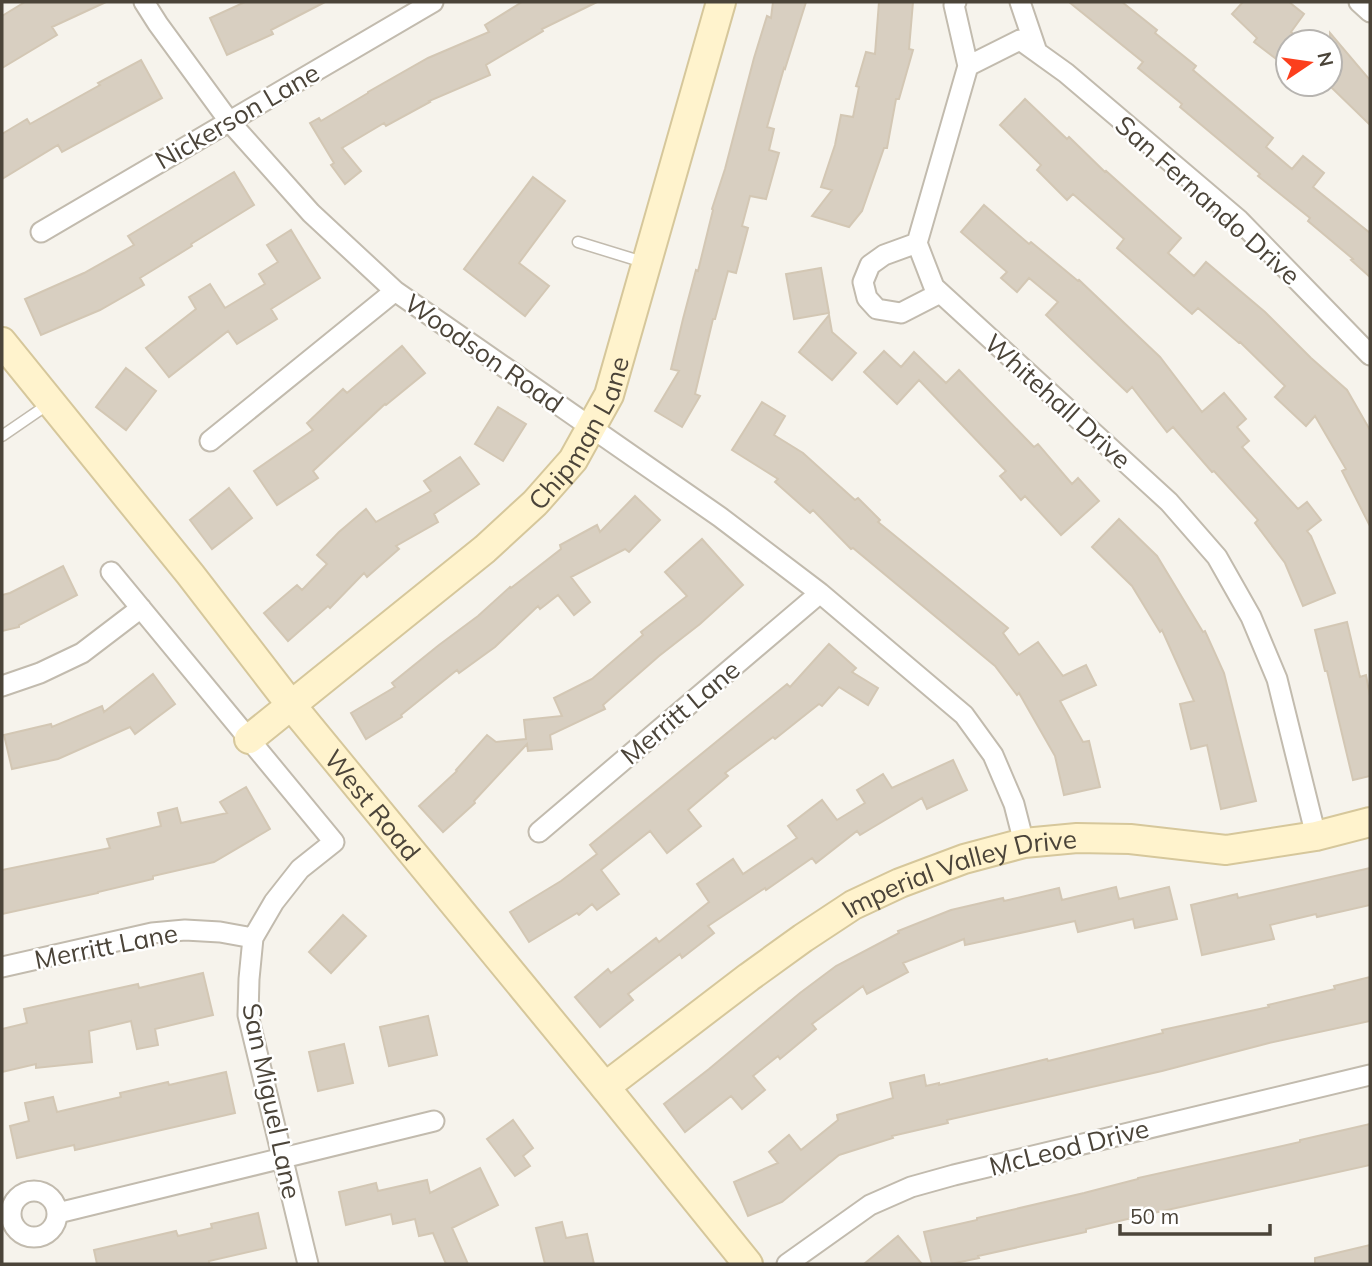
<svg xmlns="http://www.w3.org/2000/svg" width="1372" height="1266" viewBox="0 0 1372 1266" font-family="Mulish,sans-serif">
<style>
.building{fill:#d8cfc1;stroke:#d3c7b4;stroke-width:2}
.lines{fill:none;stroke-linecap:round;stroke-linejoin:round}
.lane-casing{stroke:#c2bbae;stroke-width:13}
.street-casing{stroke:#c2bbae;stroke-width:23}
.secondary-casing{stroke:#d6c79b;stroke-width:32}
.lane{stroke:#fff;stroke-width:10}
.street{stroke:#fff;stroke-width:19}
.secondary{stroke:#fff3cd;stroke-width:28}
.labels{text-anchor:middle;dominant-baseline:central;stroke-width:5;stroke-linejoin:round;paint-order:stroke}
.street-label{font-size:26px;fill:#4b4439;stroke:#fff}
</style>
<rect width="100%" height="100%" fill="#f6f3ec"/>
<path class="building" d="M 25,2 L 106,2 L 52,27 L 57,35 L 2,68 L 2,16 Z
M 245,2 L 325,2 L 271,30 L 273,34 L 227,55 L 210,18 Z
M 522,2 L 597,2 L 542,29 L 543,31 L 486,65 L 490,75 L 429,101 L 430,102 L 386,126 L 384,123 L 342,148 L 361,171 L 345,184 L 331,165 L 334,163 L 310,123 L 319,118 L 321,121 L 368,93 L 368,92 L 428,58 L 489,32 L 485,25 Z
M 773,2 L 806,2 L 785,69 L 784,68 L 767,127 L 774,129 L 769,150 L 779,153 L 766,199 L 750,196 L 742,226 L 748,228 L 736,273 L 728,271 L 715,319 L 713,319 L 695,394 L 700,396 L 682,427 L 655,411 L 679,371 L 671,369 L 683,319 L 696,270 L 698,271 L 713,210 L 712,209 L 725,169 L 754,58 L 767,16 L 771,18 Z
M 879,2 L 913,2 L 909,49 L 913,50 L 899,99 L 896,99 L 887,148 L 884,148 L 862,211 L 849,227 L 812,216 L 832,190 L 821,187 L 835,145 L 841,115 L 853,117 L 859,87 L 856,86 L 866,52 L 875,54 Z
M 1069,2 L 1122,2 L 1157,30 L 1155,33 L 1196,66 L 1193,70 L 1273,138 L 1266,147 L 1292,169 L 1303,156 L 1324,173 L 1313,187 L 1370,233 L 1370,277 L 1351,260 L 1353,259 L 1308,221 L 1310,218 L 1258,176 L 1260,174 L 1180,107 L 1182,104 L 1138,68 L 1143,62 Z
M 1243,2 L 1289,2 L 1304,14 L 1291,32 L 1304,42 L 1288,42 L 1288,68 L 1254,42 L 1257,38 L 1232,14 Z
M 1330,33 L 1370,80 L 1370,125 L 1330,86 Z
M 141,60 L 162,98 L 62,152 L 58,145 L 2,179 L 2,134 L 27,119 L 30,124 L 100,85 L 98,83 Z
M 1025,99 L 1067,139 L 1069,137 L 1105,172 L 1106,171 L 1181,238 L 1168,253 L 1194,276 L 1206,262 L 1265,312 L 1311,358 L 1347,390 L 1370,430 L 1370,526 L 1342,471 L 1346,469 L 1315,416 L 1306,426 L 1275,397 L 1285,386 L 1240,342 L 1239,343 L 1198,308 L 1192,314 L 1117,248 L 1124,239 L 1073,194 L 1067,200 L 1037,170 L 1041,165 L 1000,125 Z
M 234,172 L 254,205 L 191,244 L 192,246 L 140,278 L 144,285 L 100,310 L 41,335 L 25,299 L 84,273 L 134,245 L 128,236 Z
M 533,177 L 565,201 L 519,263 L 549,286 L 525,316 L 464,269 Z
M 984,205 L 1029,244 L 1031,242 L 1078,281 L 1079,280 L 1160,357 L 1202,412 L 1224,393 L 1246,419 L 1237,427 L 1249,441 L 1242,447 L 1298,509 L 1307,502 L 1321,520 L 1307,531 L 1311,536 L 1335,593 L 1303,606 L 1285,563 L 1255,523 L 1258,520 L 1214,471 L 1212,472 L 1173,427 L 1167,432 L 1132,387 L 1127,392 L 1046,315 L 1058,302 L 1029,278 L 1017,292 L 1001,278 L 1007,272 L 961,232 Z
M 291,230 L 320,278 L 271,309 L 277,319 L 237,344 L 228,331 L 169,377 L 146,348 L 196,309 L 189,297 L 210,284 L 225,308 L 265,284 L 259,274 L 278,262 L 267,245 Z
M 821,268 L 829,313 L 794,319 L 786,274 Z
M 829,315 L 832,332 L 856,353 L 832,380 L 799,352 Z
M 402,346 L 425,373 L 386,405 L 385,404 L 313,471 L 318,478 L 277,505 L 254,471 L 313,430 L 307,423 L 343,389 L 347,393 Z
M 884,351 L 901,367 L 914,352 L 946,383 L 959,370 L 1034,447 L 1038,444 L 1072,484 L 1078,478 L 1099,501 L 1061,535 L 1025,496 L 1021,500 L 1000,476 L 1006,471 L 919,380 L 897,404 L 864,372 Z
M 126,368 L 156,391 L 126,430 L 96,407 Z
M 762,402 L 785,416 L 774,435 L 803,453 L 855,500 L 858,498 L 880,520 L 878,522 L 1008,628 L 1003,633 L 1019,655 L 1038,642 L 1063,676 L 1086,665 L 1096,685 L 1060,701 L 1083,742 L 1089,741 L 1100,787 L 1064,795 L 1055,756 L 1019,693 L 1017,695 L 995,666 L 853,548 L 851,549 L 813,510 L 810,513 L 775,482 L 778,479 L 732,450 Z
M 498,407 L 526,424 L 503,461 L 475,444 Z
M 460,457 L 479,484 L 434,514 L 438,522 L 396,546 L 399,549 L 367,577 L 364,573 L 330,608 L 328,606 L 288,641 L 264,613 L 297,585 L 302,590 L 327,564 L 317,555 L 339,532 L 366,509 L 376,522 L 431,491 L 424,481 Z
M 229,488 L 252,518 L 212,549 L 190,520 Z
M 635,496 L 660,520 L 629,552 L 625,549 L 571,577 L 590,602 L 574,615 L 558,595 L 540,609 L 538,606 L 495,647 L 459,673 L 457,670 L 401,715 L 402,717 L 366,739 L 351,713 L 395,687 L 392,683 L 439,645 L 478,616 L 510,587 L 511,588 L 561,549 L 560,545 L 597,525 L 600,532 Z
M 1119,519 L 1157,556 L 1203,632 L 1205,631 L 1224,673 L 1256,801 L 1221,809 L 1207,745 L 1191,749 L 1180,704 L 1194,701 L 1162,630 L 1160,632 L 1132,586 L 1092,547 Z
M 702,539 L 743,585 L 700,624 L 659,656 L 603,705 L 605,709 L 550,735 L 552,749 L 528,751 L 527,744 L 474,801 L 475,803 L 443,832 L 419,806 L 457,771 L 456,770 L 487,735 L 496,742 L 526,739 L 524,720 L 562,716 L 554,698 L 592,679 L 643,635 L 641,632 L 687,596 L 665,572 Z
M 63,566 L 77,595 L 19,625 L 19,627 L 2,631 L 2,595 L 10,593 Z
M 1347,622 L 1360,677 L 1366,675 L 1370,696 L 1370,776 L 1353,780 L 1327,671 L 1325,671 L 1315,630 Z
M 829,644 L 856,668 L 852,672 L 878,688 L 868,705 L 839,687 L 822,706 L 819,704 L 775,739 L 773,737 L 725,773 L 728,776 L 688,810 L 701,826 L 667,853 L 650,831 L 601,870 L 619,894 L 597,910 L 592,904 L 579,915 L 577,913 L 529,942 L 510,912 L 561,881 L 597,854 L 590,845 L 787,684 L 790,687 Z
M 153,674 L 175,704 L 135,734 L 130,727 L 58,759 L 12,769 L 4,735 L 51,724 L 52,727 L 102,706 L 104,712 Z
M 953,760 L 967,790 L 927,809 L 922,798 L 860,835 L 857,831 L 816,863 L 812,858 L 766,890 L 765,888 L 708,926 L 714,933 L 682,958 L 680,954 L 628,994 L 633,1000 L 600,1027 L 575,997 L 608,969 L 611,973 L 656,938 L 659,942 L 709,902 L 697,884 L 733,859 L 743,874 L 797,838 L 788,826 L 822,800 L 837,820 L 865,803 L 857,790 L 883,774 L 892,788 Z
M 246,787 L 270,829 L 214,862 L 153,876 L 153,879 L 98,892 L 98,893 L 2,914 L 2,870 L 110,848 L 107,839 L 161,826 L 158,813 L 177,808 L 181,823 L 227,813 L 220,802 Z
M 1370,868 L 1370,905 L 1317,917 L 1316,914 L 1270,925 L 1274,939 L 1202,955 L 1191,905 L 1237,894 L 1238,898 Z
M 1116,887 L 1119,899 L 1169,887 L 1177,919 L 1135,928 L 1133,919 L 1078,932 L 1075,921 L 965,945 L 964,939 L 903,963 L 908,972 L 867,994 L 863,986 L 812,1024 L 816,1029 L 780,1059 L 778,1056 L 753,1076 L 765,1090 L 742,1109 L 731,1096 L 685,1132 L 664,1104 L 709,1069 L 800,993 L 836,966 L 899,933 L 898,931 L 951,910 L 1003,898 L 1004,901 L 1059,888 L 1062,900 Z
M 343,915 L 366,936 L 331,973 L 309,952 Z
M 203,973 L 213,1015 L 155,1029 L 158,1045 L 137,1049 L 131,1021 L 89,1031 L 92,1062 L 36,1068 L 36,1064 L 2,1072 L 2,1029 L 27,1023 L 24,1009 L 138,984 L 139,988 Z
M 1370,977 L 1370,1021 L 1269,1043 L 1162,1071 L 947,1120 L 948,1123 L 892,1136 L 893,1138 L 839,1155 L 782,1202 L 748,1216 L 734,1182 L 778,1163 L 769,1152 L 789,1135 L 801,1150 L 838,1120 L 837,1115 L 893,1098 L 890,1083 L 924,1075 L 926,1086 L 939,1083 L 939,1085 L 1047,1059 L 1048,1061 L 1163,1033 L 1162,1030 L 1269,1007 L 1268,1005 L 1335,989 L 1334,986 Z
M 428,1016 L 437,1055 L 389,1066 L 380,1027 Z
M 344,1044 L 353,1083 L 318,1091 L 309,1052 Z
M 226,1072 L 235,1113 L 75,1150 L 74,1145 L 17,1158 L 10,1126 L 29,1121 L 25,1103 L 53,1097 L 57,1112 L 121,1097 L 120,1093 L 168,1082 L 169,1085 Z
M 513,1120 L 533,1148 L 523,1156 L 530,1166 L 515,1176 L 487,1139 Z
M 1370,1124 L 1370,1165 L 1140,1216 L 1086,1229 L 1086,1232 L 978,1256 L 979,1258 L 951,1264 L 932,1264 L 924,1232 L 977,1220 L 977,1218 L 1084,1193 L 1138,1179 L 1138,1178 L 1300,1142 L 1300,1140 Z
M 480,1168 L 498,1205 L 452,1228 L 468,1264 L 446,1264 L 433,1233 L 419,1236 L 415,1219 L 393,1224 L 391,1214 L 346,1225 L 339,1192 L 376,1183 L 378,1191 L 427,1180 L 430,1193 Z
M 258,1213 L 266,1248 L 209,1261 L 209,1264 L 97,1264 L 94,1250 L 176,1231 L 178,1236 L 212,1228 L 211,1224 Z
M 562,1222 L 566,1238 L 587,1234 L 594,1264 L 545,1264 L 536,1228 Z
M 898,1236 L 922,1264 L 864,1264 Z
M 1370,1245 L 1370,1264 L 1315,1264 L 1315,1258 Z"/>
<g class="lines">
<defs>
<path id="lane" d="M 578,242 L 643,262
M 2,436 L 50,403"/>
<path id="street" d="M 144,2 L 158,24 L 229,121 L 311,213 L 395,291 L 720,517 L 820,593 L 964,715 L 993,755 L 1014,804 L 1024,843
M 956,2 L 954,5 L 968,66
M 1020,2 L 1037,52
M 1359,2 L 1370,12
M 41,232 L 433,2
M 917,243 L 884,255 L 870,265 L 863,282 L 867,298 L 877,309 L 901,313 L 940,293
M 210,441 L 395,291
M 111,572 L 334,842 L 300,869 L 274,902 L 253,938 L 249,979 L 248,1015 L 308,1264
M 2,686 L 40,673 L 82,653 L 141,608
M 539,832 L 820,593
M 1316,836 L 1277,679 L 1251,617 L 1217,557 L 1169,502 L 934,287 L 917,243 L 968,66 L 1020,40 L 1066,73 L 1239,220 L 1370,355
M 2,967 L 152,933 L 185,930 L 220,932 L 253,938
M11 1214a23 23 0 1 1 46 0a23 23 0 1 1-46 0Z
M 58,1213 L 434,1121
M 787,1264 L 870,1205 L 911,1187 L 954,1175 L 1370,1075"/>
<g id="secondary">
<path id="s1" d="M 2,342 L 190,574 L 291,705 L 605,1087 L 748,1264"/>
<path id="s2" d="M 249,739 L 485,549 L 535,503 L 573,460 L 609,395 L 721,2"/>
<path id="s3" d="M 605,1087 L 749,977 L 803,938 L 853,905 L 900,883 L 964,859 L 1024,843 L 1077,838 L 1130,839 L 1226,850 L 1316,836 L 1370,822"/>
</g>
</defs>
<use href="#lane" class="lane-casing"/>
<use href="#street" class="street-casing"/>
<use href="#secondary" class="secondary-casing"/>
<use href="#lane" class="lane"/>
<use href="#street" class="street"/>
<use href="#secondary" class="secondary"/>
</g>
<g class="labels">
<g class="street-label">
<text transform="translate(237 116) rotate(-30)">Nickerson Lane</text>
<text transform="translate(1208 200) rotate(42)">San Fernando Drive</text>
<text transform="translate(484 353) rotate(35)">Woodson Road</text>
<text transform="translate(1058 401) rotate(42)">Whitehall Drive</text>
<text stroke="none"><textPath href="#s2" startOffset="455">Chipman Lane</textPath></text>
<text transform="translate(680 712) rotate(-40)">Merritt Lane</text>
<text stroke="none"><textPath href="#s1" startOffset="593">West Road</textPath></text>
<text stroke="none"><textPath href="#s3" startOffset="420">Imperial Valley Drive</textPath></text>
<text transform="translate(106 946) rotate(-11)">Merritt Lane</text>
<text transform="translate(272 1101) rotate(78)">San Miguel Lane</text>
<text transform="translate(1069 1147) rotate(-14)">McLeod Drive</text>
</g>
</g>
<rect width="1372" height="1266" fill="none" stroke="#4b4439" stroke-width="7"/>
<g transform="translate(1309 63) rotate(77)"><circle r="33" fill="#ffffff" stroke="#b7b4b0" stroke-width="2"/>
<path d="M0-5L12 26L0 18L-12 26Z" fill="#fc3f1d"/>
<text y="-10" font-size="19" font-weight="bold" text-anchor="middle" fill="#4b4439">N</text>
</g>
<path d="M1120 1224v10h150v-10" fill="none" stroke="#4b4439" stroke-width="3.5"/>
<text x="1130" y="1224" font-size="21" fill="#4b4439" stroke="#ffffff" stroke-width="5" paint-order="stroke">50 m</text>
</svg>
